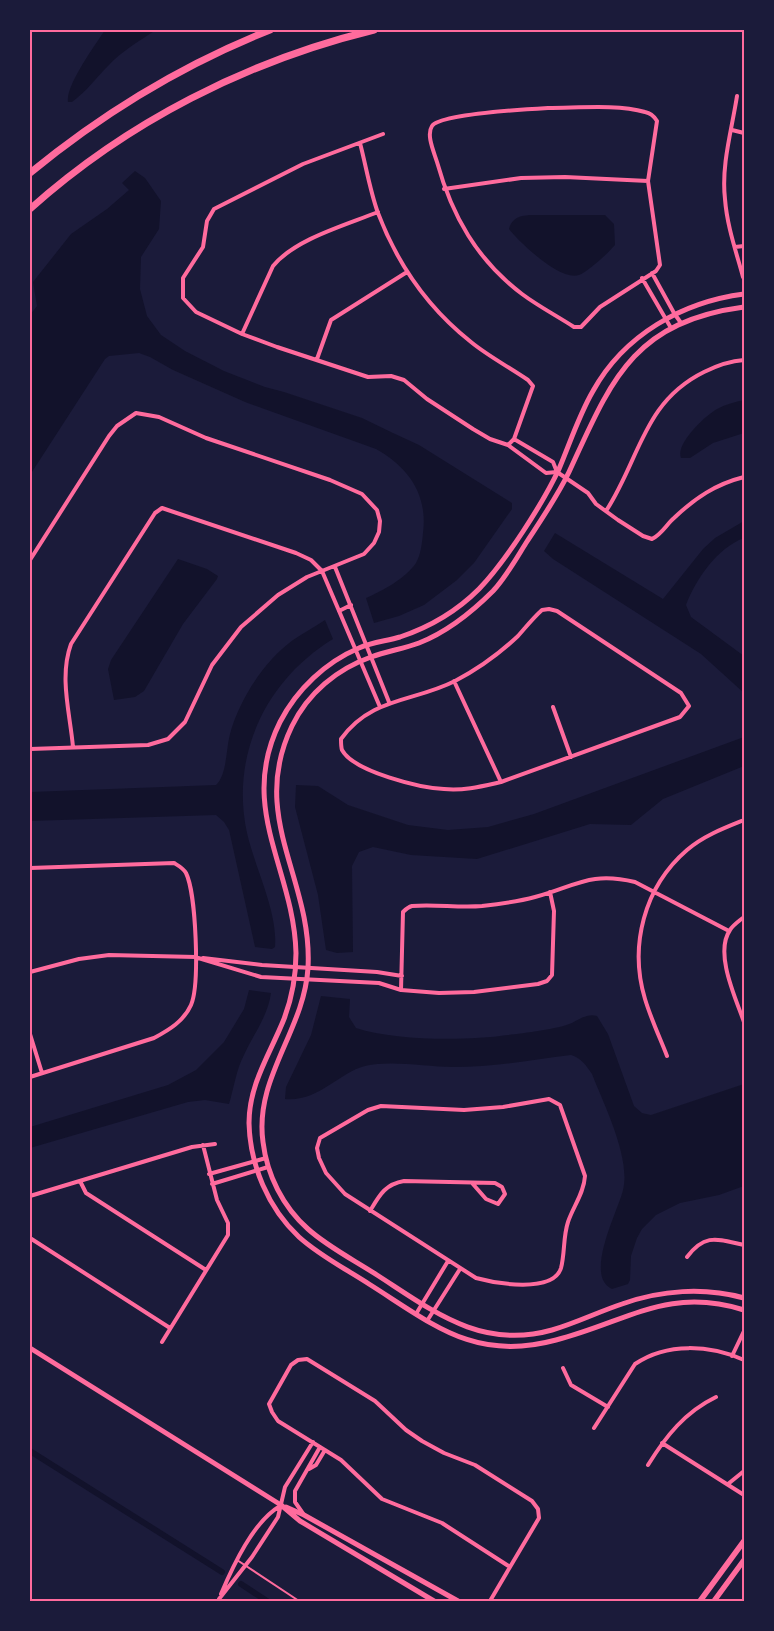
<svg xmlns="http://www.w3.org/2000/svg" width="774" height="1631" viewBox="0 0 774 1631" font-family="'DejaVu Sans',sans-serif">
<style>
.water{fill:#12122b}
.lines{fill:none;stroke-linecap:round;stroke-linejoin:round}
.canal{stroke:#12122b;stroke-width:6}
.service{stroke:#ff6b9d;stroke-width:2}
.minor{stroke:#ff6b9d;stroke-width:4}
.tertiary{stroke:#ff6b9d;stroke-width:5}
.secondary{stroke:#ff6b9d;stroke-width:5.5}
.motorway{stroke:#ff6b9d;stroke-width:7}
.neatline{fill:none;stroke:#ff6b9d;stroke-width:2}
</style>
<rect width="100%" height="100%" fill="#1b1b3a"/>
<path class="water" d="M 105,30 L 156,30 C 139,41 122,51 108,66 C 96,78 86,92 72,102 L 68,102 C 65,86 96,44 105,30 Z
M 135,171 L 145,178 L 161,201 L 159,229 L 141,257 L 140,289 L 147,316 L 161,335 L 185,351 L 224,371 L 265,387 L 284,392 L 362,418 L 393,433 L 419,445 L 512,503 L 512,509 L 474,563 L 457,580 L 424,605 L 399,616 L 374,623 L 366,598 C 382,591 405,579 416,563 C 421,554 422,543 423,533 C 428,494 408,467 376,449 L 245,402 L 173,370 L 150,357 L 139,353 L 109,356 L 105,359 L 30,475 L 30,315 L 37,306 L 33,282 L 71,234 L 107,209 L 129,190 L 122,183 Z
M 542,215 L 605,215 L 614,224 L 615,245 C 608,253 589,271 579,275 C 561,282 519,242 509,229 C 513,213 529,215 542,215 Z
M 744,400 L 744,433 L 713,443 L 690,458 L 681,458 C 675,444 706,415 717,409 C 726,404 735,402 744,400 Z
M 744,521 L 744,538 C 717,548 696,579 686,605 L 691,617 L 744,656 L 744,693 L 701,654 L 553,559 L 544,551 L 555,533 L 663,599 L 703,549 L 715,538 Z
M 178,559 L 207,569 L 218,576 L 217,579 L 183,624 L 144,691 L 135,697 L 114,700 L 108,669 L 111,660 Z
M 325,620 L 333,639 C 266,680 230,755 247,833 C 255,868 278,912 275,947 L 272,949 L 255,947 L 229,830 L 224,822 L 216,815 L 30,821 L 30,792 L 216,785 C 227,775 226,749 230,734 C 239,700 264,661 293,640 C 303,633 315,627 325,620 Z
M 744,737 L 744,766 L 663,799 L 631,825 L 590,824 L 477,859 L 411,855 L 373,847 L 359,852 L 352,866 L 353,952 L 337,953 L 326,950 L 318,895 L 295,807 L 296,785 L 318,786 L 348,805 L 408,825 L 448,830 L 488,827 L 534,814 Z
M 249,990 L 271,993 C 268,1016 253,1035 244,1055 C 236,1070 234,1088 229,1104 L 205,1100 L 188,1102 L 30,1148 L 30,1127 L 168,1085 L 196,1070 L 224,1042 L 244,1009 Z
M 321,996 L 350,999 L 349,1017 L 356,1028 C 396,1041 466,1041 508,1035 C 524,1033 558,1029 572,1023 C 579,1019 589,1013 597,1016 L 608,1034 L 634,1106 L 642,1113 L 651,1115 L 744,1084 L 744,1186 L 719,1195 L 680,1203 L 656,1215 L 642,1229 L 637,1238 L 631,1256 L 630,1280 L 628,1284 L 612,1289 C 583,1276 619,1209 623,1190 C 631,1158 604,1105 592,1074 C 586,1065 581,1058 571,1055 C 531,1060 494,1067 453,1067 C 426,1067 392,1060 365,1066 C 338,1073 319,1102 285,1099 L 286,1087 L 311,1035 Z"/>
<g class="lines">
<path class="canal" d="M 30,1451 L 222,1572
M 241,1584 L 267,1601"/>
<path class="service" d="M 237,1560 L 299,1601"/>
<path class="minor" d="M 737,96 C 732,129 721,165 725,199 C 727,226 736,251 743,277
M 548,108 C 578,108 617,104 645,112 C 651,113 654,116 657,121 L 648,181 L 660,265 L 656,271 L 600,307 L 581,327 L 574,327 C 557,316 538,306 522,294 C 477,260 452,216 437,162 C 434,152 426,135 432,126 C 440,114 530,109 548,108 Z
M 732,130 L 744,133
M 383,134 L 303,164 L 214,209 L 207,221 L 203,247 L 183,278 L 183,298 L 196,312 L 242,334 L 277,347 L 368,377 L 391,376 L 404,380 L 427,399 L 473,429 L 490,439 L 508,445 L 546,473 L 557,472
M 360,143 C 366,166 370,191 378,213 C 397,263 428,308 471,342 C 488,356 509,367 528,380 L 533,386 L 514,439 L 508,445
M 444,189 L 521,178 L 565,177 L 648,181
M 735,247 L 744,246
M 652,273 L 674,313 L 681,323
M 642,278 L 671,328
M 242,334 L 273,266 C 295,239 346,225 378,212
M 317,359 L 331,320 L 407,272
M 514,439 L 553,462 L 557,472 L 588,493 L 596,504 L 618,520 L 643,536 L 652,539 C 662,534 666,525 674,518 C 695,498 716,484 744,477
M 606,511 C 640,459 643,402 704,372 C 716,366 730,361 744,360
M 30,560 L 109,436 L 117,426 L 136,413 L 159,417 L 206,438 L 330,480 L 362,494 L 377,510 L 380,521 L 379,532 L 374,543 L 364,554 L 307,577 L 278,595 L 241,627 L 212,665 L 185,722 L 168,739 L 148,745 L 30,749
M 335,567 L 389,702
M 549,609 L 557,611 L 681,693 L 689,706 L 680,717 L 501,782 C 483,786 464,791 444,789 C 421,788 354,772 342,750 C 341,747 341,742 341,739 C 371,697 414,702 455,681 C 478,669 500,653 518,636 C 526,627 533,618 542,610 Z
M 339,611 L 351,605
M 454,681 L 501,782
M 553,707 L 571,757
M 73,747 C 70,713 59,677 71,644 L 155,513 L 162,508 L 296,553 L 311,560 L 322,571 L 380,707
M 30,868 L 174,863 C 179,866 183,868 186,873 C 196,893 200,984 191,1005 C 184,1021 169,1030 154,1038 L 30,1077
M 744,917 C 739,921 733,925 730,930 C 714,953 736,999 744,1022
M 195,957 L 261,977 L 379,983 L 401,990 L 439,993 L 474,992 L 538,984 L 547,981 L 552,975 L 554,911 L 550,892
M 203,958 L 262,965 L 377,972 L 402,976
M 30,972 L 79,959 L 109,955 L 196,957
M 401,990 L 403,912 C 406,909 408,907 412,906 C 435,904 459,908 482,906 C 500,904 517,902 535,897 C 576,886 590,871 635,882 L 729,931
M 30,1034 L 42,1073
M 667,1056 C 660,1038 651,1019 645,999 C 629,946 644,887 687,850 C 703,836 724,828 744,820
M 549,1099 L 560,1105 L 585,1176 C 584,1193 573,1207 568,1222 C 563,1237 565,1253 561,1268 C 553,1294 494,1283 476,1278 L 345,1194 L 326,1173 L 319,1158 L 317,1148 L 320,1138 L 368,1110 L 381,1106 L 464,1110 L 503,1107 Z
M 209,1174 L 266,1158
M 80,1181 L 86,1193 L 206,1270
M 212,1184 L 268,1167
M 30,1196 L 192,1147 L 215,1144
M 370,1211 C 379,1196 385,1184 404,1181 L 495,1183 L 502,1187 L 505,1194 L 498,1204 L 486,1199 L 472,1183
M 30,1238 L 170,1328
M 687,1257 C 705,1233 717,1239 744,1245
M 416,1314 L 448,1261
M 427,1321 L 460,1269
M 162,1342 L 228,1235 L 228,1223 L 217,1200 L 203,1145
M 732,1356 L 744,1331
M 563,1368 L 571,1385 L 608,1407
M 594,1428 L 635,1364 C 667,1342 710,1345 744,1360
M 662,1443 L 744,1495
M 648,1465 C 666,1436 685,1412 716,1397
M 309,1469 L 316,1465 L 325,1450
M 728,1484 L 744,1471
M 304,1515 L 295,1502 L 295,1491 L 320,1447
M 221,1594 C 233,1566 253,1522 280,1506
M 219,1599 L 252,1557 L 278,1517 L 285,1487 L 313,1442
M 490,1601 L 510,1567 L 442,1523 L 382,1499 L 341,1460 L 278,1421 L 272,1412 L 269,1404 L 291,1365 L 298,1360 L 307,1359 L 375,1401 L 406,1430 L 422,1441 L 444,1453 L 475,1465 L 532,1501 L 538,1509 L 539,1518 L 510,1567"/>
<path class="tertiary" d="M 744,294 C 682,302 624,335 593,391 C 579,415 570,443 559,469 C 543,503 506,561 479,589 C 457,611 430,627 400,637 C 387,641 372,642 359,648 C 326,662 297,689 280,722 C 237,808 294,869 296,953 C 296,976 292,998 284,1019 C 270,1054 249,1084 249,1123 C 250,1165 268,1208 299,1237 C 320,1256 346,1269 369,1284 C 434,1325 475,1362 556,1340 C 627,1322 667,1286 744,1310
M 744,307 C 632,322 611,381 569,472 C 557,497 541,520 526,543 C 516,559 506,577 493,591 C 472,612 447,632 419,643 C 403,649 387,651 371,657 C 337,669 308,693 292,726 C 248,817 313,879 308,968 C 304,1031 254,1078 263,1142 C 267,1175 283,1207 308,1229 C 328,1247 354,1260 377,1275 C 433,1311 481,1350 552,1330 C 576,1323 598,1312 622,1304 C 661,1290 704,1287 744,1298
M 30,1348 L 281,1505 L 300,1521 L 434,1601
M 286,1507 L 304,1515 L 458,1601"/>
<path class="secondary" d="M 700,1601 L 744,1541
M 714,1601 L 744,1560"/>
<path class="motorway" d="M 30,173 C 103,113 182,65 270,30
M 30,209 C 127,122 247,61 374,30"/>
</g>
<rect width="774" height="1631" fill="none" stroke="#1b1b3a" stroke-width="62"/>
<rect x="31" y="31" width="712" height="1569" class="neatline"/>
</svg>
